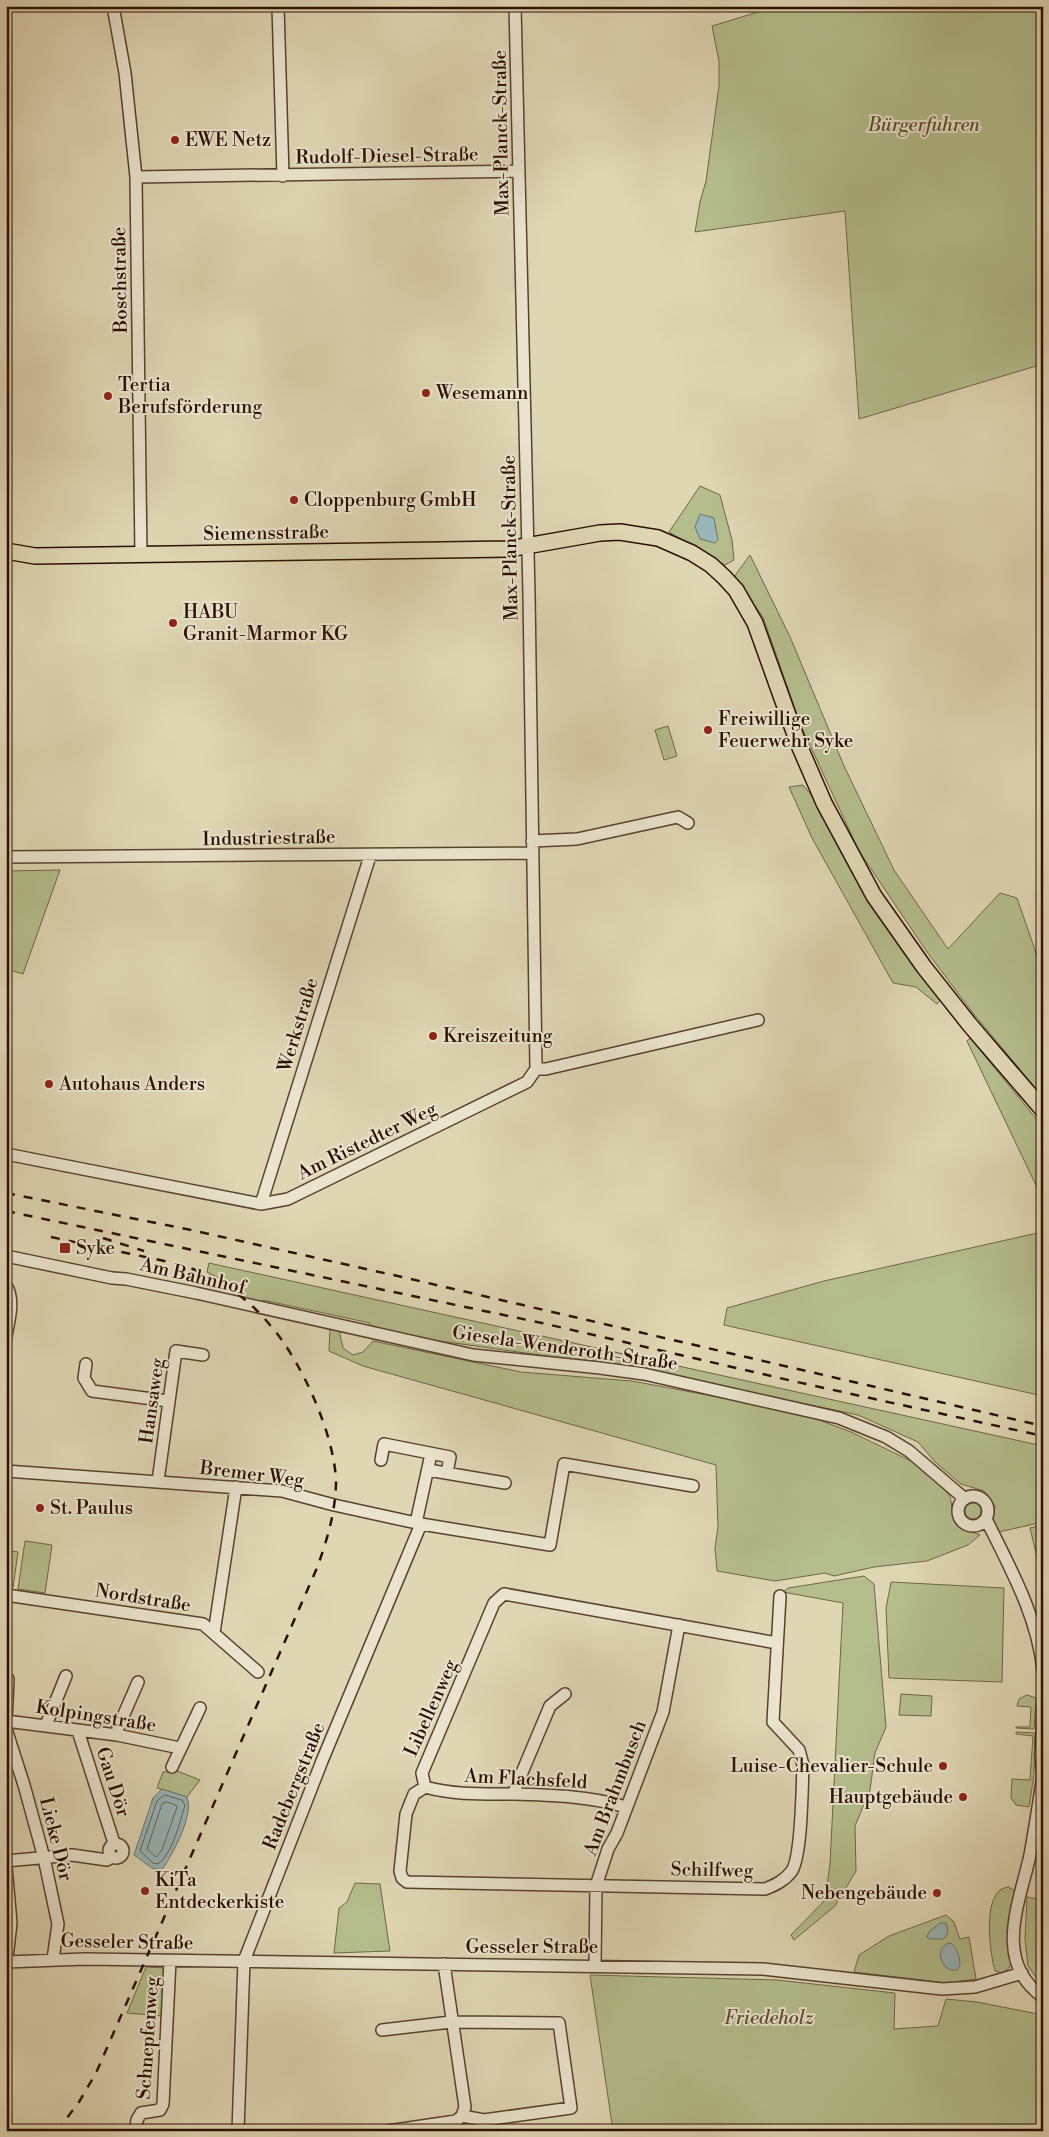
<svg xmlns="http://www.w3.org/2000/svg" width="1049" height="2137" viewBox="0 0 1049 2137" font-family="'Libre Bodoni',serif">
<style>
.green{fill:#b4bd8c;stroke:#706646}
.water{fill:#98b6b8;stroke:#6d736e}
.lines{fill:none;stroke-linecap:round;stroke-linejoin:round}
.shore{stroke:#62625c;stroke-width:1}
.minor-casing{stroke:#59412d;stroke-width:14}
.major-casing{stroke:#2c0f00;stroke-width:18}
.minor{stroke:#eae4ce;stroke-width:11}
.major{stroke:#dfd6b4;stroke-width:15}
.rail{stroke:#2c0f00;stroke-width:2.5;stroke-dasharray:9 9;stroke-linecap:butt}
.poi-dot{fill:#8f2418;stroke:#eae4ce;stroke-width:2}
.labels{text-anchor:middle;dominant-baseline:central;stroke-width:4;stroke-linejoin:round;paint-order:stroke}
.park-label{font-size:19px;font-style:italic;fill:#5c4c31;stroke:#eae4ce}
.street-label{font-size:19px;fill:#2c0f00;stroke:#eae4ce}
.poi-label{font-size:19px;fill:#2c0f00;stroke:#eae4ce;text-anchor:start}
</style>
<rect width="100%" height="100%" fill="#dfd6b4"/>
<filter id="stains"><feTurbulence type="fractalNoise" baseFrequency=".004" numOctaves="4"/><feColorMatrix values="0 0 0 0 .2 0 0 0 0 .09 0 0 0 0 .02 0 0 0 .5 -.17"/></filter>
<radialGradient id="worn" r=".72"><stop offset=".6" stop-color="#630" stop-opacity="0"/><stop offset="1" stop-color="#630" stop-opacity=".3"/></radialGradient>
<path class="green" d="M 778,6 L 1043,6 L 1043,364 L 859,419 L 845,211 L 695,232 L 700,202 L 706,181 L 719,86 L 719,61 L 712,26 Z
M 700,486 L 720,495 L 732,540 L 734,560 L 725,565 L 669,532 Z
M 750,555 L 791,639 L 844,766 L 894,870 L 948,949 L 1000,893 L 1017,898 L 1043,973 L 1043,1097 L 973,1013 L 927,952 L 859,851 L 801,726 L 763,617 L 734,577 Z
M 668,726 L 677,756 L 664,760 L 655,730 Z
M 803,785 L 821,807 L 941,999 L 937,1004 L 916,987 L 893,983 L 812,838 L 789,787 Z
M 60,870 L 23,974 L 6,969 L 6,871 Z
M 970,1038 L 1043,1127 L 1043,1200 L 967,1041 Z
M 1042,1232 L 1043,1396 L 724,1325 L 727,1308 L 824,1281 Z
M 209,1263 L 1043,1446 L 1043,1522 L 999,1532 L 993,1523 L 995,1506 L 984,1491 L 961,1484 L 935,1462 L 918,1442 L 858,1415 L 647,1370 L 411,1337 L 369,1328 L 370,1323 L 263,1300 L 261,1306 L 257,1307 L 230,1284 L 207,1272 Z
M 330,1328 L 339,1330 L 343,1348 L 353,1355 L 363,1352 L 373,1341 L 521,1372 L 632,1381 L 798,1412 L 851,1432 L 911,1461 L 935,1479 L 950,1496 L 954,1519 L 960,1527 L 980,1535 L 968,1545 L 927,1561 L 874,1567 L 834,1576 L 825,1573 L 775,1581 L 717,1571 L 715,1548 L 718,1527 L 716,1465 L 363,1366 L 329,1351 Z
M965 1511a8 8 0 1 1 16 0a8 8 0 1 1-16 0Z
M 1043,1525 L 1043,1583 L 1030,1528 Z
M 25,1541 L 52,1545 L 45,1593 L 18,1589 Z
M 6,1550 L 18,1552 L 13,1588 L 6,1587 Z
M 864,1576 L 874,1584 L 886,1727 L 875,1753 L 870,1790 L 855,1826 L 856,1871 L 835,1906 L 794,1940 L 791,1935 L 825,1900 L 830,1864 L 843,1603 L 783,1592 L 788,1588 Z
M 891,1582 L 1004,1588 L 1002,1682 L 889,1678 L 886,1608 Z
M 901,1694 L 932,1696 L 931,1716 L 899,1715 Z
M 1027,1695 L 1036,1698 L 1034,1729 L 1016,1728 L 1016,1727 L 1030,1727 L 1031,1707 L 1017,1706 L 1019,1699 Z
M 1016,1732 L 1035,1733 L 1034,1775 L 1029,1807 L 1016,1805 L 1011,1798 L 1012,1779 L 1030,1780 L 1033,1736 L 1016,1734 Z
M 177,1771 L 200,1780 L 187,1797 L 157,1788 L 163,1772 Z
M 355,1883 L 380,1884 L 390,1951 L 334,1953 L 339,1908 L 347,1902 Z
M 1008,1887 L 1014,1890 L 1015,1894 L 1012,1960 L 1009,1968 L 1002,1973 L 995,1971 C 990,1953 984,1908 998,1892 C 1000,1889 1004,1888 1008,1887 Z
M 1027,1897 L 1043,1900 L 1043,1987 L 1028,1966 L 1025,1939 Z
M 946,1915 L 954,1922 L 960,1939 L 969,1937 L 976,1979 L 947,1983 L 854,1972 L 859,1955 L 889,1936 Z
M 146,1967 L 166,1968 L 163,2016 L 127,2013 Z
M 590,1975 L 777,1980 L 895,1993 L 894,2029 L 938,2026 L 946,1999 L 977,2002 L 1043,2015 L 1043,2131 L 613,2131 Z"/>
<path class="water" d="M 700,514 L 714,518 L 718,540 L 715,543 L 700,539 L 695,527 Z
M 162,1789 L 187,1797 C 194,1816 173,1853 162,1870 L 152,1868 L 134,1855 L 153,1798 Z
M 940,1923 L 946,1923 L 948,1931 L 947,1935 L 943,1939 L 930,1939 L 927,1937 L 929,1932 Z
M 951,1943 C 958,1949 960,1958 960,1966 L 957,1970 C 940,1973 933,1945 951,1943 Z"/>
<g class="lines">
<path class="shore" d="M 165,1795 L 182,1800 L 185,1805 C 180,1822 172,1854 158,1864 L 153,1863 L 140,1851 L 157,1801 Z
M 167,1802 L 176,1805 L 177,1807 L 162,1850 L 156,1857 L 147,1849 L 162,1804 Z"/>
<defs>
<path id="minor" d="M 113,6 L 125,73 L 136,177 L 141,555
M 278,6 L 283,176
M 136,177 L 519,171
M 532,841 L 577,839 L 678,817 L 688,823
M 6,857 C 181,857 356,856 532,853
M 536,1069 L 546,1069 L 758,1020
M 6,1154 L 261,1204 L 288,1199 L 527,1082 L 536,1069 L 529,594 L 515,6
M 261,1204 L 370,856
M 6,1256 L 112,1278 L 126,1279 L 196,1293 L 473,1355 L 600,1368 L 644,1374 L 839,1418 L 886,1437 L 909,1451 L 965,1499
M 6,1285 C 15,1300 9,1320 6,1336
M 86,1364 L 84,1378 L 92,1391 L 168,1401
M 381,1460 L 384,1444 L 450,1457 L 447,1473
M 428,1470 L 505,1483
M 6,1471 L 282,1491 L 334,1505 L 421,1524 L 550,1545 L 564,1464 L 693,1486
M 158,1481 L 176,1351 L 203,1355
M958 1511a15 15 0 1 1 30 0a15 15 0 1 1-30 0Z
M 986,1519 C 1010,1568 1037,1615 1043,1670
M 416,1523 L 431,1454
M 6,1595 L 203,1624 L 258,1672
M 214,1633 L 236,1487
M 777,1643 L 504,1594 L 494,1603 L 422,1773 L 425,1787 L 414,1794 L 406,1814 L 400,1871 L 402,1878 L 407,1882 L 765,1889 C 775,1885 784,1881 791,1872 C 802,1859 802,1785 803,1765 L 799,1750 L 773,1722 L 780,1596
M 6,1721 L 117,1735 L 180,1748
M 6,1722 L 8,1679
M 46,1725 L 66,1676
M 6,1729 L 24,1785 L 44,1858 L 58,1924 L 53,1959
M 78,1731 L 114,1843
M 117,1735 L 118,1728 L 138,1682
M 172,1767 L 200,1708
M 1043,1775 C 1039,1801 1035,1828 1030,1855 C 1020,1902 992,1961 1043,1997
M 1043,1775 L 1041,1756 L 1043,1708
M 425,1787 C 454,1795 482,1794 512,1794 C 551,1795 589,1796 626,1807
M 513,1794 L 550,1706 L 565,1694
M109 1851a7 7 0 1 1 14 0a7 7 0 1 1-14 0Z
M 6,1861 L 72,1855 L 107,1860 L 112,1857
M 6,1866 L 11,1923 L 6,1967
M 6,1962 L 85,1959 L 763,1969 L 942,1989 L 975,1987 L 1022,1973
M 595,1965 L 596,1886 L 608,1849 L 617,1833 L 663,1712 L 679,1625
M 382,2030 L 451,2022 L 559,2023 L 571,2108 L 484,2120 L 462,2116
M 135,2131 L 137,2120 L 141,2113 L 160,2110 L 163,2104 L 170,1961
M 238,2131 L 244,1961 L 322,1761 L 421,1524
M 388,2131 L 456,2121 L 462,2116 L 465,2107 L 444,1964"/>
<path id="major" d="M 6,551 L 35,556 L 509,549 L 600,533 L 620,532 L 658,538 L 692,553 L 711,565 L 724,577 L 736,590 L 755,623 L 798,743 L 824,803 L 874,896 L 924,967 L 970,1025 L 1043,1110"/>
</defs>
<use href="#minor" class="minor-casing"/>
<use href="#major" class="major-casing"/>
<use href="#minor" class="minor"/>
<use href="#major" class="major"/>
<path class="rail" d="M 6,1193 L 191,1230 L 402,1277 L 1043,1426
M 6,1211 L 542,1323 L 797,1382 L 1043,1436
M 51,1237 C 79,1243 107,1249 136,1255 C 159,1260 184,1264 205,1274 C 231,1287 252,1303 270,1325 C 301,1360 336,1437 336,1484 C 335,1514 327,1540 317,1568 L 96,2073 L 79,2102 L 57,2131
M 103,1238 L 144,1251"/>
</g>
<g class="poi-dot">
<circle cx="175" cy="140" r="5"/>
<circle cx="426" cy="393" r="5"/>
<circle cx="108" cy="396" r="5"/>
<circle cx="294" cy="500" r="5"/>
<circle cx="173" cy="623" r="5"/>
<circle cx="708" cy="730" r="5"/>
<circle cx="433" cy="1036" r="5"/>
<circle cx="49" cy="1084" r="5"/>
<rect x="59" y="1242" width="12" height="12" rx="2.5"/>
<circle cx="40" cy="1508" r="5"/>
<circle cx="943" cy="1766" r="5"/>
<circle cx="963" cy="1797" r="5"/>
<circle cx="145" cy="1891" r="5"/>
<circle cx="937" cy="1893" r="5"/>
</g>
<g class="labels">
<g class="park-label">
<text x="924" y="125">Bürgerfuhren</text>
<text x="769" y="2018">Friedeholz</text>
</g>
<g class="street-label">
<text transform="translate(501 133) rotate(-91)">Max-Planck-Straße</text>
<text transform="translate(387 156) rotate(-1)">Rudolf-Diesel-Straße</text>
<text transform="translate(120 280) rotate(-91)">Boschstraße</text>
<text transform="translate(266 533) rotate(-1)">Siemensstraße</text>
<text transform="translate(510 538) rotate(-91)">Max-Planck-Straße</text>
<text transform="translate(269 838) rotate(-1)">Industriestraße</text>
<text transform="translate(298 1025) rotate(-73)">Werkstraße</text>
<text transform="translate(367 1141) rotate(-26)">Am Ristedter Weg</text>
<text transform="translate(193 1276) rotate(13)">Am Bahnhof</text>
<text transform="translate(565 1348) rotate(8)">Giesela-Wenderoth-Straße</text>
<text transform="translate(152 1401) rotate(-82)">Hansaweg</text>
<text transform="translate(252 1474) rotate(7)">Bremer Weg</text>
<text transform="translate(143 1598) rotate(9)">Nordstraße</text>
<text transform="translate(431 1708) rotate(-66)">Libellenweg</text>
<text transform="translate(96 1716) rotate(9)">Kolpingstraße</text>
<text transform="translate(526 1779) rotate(3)">Am Flachsfeld</text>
<text transform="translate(113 1782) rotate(72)">Gau Dör</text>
<text transform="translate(294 1786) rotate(-68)">Radebergstraße</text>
<text transform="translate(615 1788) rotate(-69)">Am Brahmbusch</text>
<text transform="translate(56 1839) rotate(76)">Lieke Dör</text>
<text transform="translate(712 1870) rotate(1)">Schilfweg</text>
<text transform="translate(127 1942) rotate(1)">Gesseler Straße</text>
<text x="532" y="1947">Gesseler Straße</text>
<text transform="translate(148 2038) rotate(-86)">Schnepfenweg</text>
</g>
<g class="poi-label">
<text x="185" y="140">EWE Netz</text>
<text x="118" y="385">Tertia<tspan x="118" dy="22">Berufsförderung</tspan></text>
<text x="436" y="393">Wesemann</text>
<text x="304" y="500">Cloppenburg GmbH</text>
<text x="183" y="612">HABU<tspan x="183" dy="22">Granit-Marmor KG</tspan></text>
<text x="718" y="719">Freiwillige<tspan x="718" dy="22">Feuerwehr Syke</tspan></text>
<text x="443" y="1036">Kreiszeitung</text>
<text x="59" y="1084">Autohaus Anders</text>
<text x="76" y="1248">Syke</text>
<text x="50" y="1508">St. Paulus</text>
<text x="933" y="1766" text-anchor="end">Luise-Chevalier-Schule</text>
<text x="953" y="1797" text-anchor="end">Hauptgebäude</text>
<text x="155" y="1880">KiTa<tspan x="155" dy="22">Entdeckerkiste</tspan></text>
<text x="927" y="1893" text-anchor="end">Nebengebäude</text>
</g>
</g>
<rect width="1049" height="2137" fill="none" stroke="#dfd6b4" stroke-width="25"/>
<rect x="8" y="8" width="1034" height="2122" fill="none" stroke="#2c0f00" stroke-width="2.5"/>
<rect x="12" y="12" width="1024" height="2112" fill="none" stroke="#2c0f00"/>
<rect width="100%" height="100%" filter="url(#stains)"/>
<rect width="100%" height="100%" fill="url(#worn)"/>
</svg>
